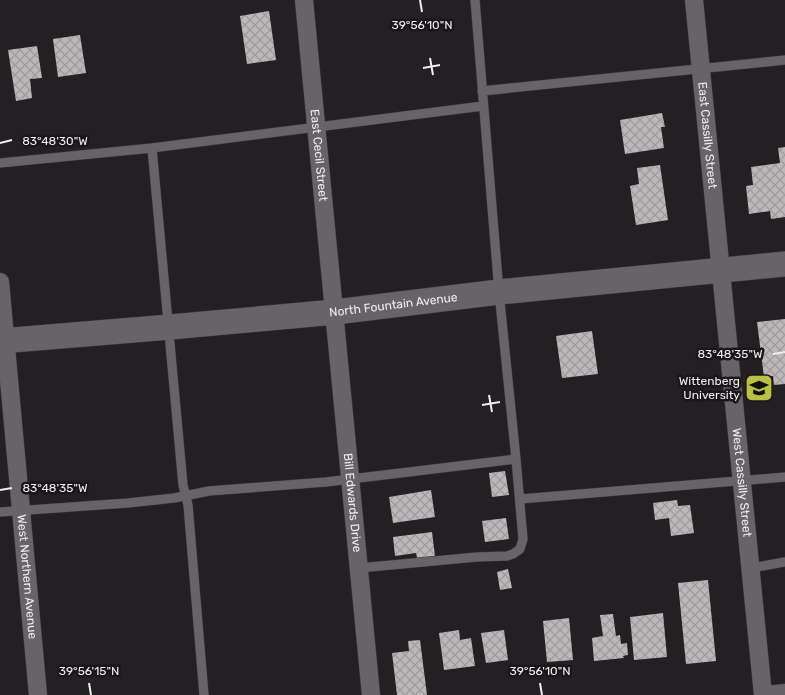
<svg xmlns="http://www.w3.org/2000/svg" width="785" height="695" viewBox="0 0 785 695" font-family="Rubik,sans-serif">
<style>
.building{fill:url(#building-cross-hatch)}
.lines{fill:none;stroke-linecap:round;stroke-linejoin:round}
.lane-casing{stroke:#3e3c3f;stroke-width:10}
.street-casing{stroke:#3e3c3f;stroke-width:19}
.secondary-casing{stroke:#3e3c3f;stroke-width:26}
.lane{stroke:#676367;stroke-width:9}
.street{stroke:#676367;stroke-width:18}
.secondary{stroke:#676367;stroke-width:25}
.ticks{fill:none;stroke:#efeeef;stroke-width:2}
.labels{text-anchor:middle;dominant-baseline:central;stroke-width:5;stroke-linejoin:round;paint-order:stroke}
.street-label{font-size:12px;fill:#efeeef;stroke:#1a171a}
.poi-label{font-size:12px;fill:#efeeef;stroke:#1a171a;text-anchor:end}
.ticks-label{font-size:12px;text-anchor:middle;fill:#efeeef;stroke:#1a171a;stroke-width:5;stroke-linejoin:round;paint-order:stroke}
</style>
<defs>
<pattern id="building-cross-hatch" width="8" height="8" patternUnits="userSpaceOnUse" patternTransform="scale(1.25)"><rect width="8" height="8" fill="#bcb7b9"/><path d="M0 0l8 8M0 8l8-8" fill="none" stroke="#9f9b9d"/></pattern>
</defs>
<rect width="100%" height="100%" fill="#232023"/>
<path class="building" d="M 269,11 L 276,60 L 247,64 L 240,16 Z
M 80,35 L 86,73 L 58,77 L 53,39 Z
M 37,46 L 42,78 L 30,79 L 32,98 L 16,101 L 8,50 Z
M 662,113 L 665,127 L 661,127 L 664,148 L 625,154 L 620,120 Z
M 785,147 L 785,217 L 771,219 L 770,211 L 749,214 L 746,186 L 753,185 L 751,167 L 780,163 L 778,148 Z
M 660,165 L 668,220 L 636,225 L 630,186 L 639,184 L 637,168 Z
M 785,319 L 785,384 L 774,385 L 773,376 L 764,377 L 757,322 Z
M 592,331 L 598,374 L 562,378 L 556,336 Z
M 505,471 L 509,495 L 492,497 L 489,473 Z
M 431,490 L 435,517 L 393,523 L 389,497 Z
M 677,500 L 678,506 L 690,505 L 694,533 L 671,536 L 669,518 L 655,520 L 653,503 Z
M 506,518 L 509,539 L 485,542 L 482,521 Z
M 432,532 L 435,556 L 417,558 L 416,553 L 395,556 L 393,537 Z
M 508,569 L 512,588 L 500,590 L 497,572 Z
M 708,580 L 716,661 L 686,664 L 678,583 Z
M 663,613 L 667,657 L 634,660 L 630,617 Z
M 613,614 L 616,636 L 620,635 L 621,644 L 627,643 L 628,655 L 623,656 L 624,658 L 594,661 L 592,638 L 603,636 L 600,615 Z
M 569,618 L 573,660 L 547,662 L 543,621 Z
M 459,630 L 460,640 L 471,638 L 475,666 L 444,670 L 439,633 Z
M 504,630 L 508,660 L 486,663 L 481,633 Z
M 420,640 L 427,695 L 397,695 L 392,653 L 409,651 L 408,641 Z"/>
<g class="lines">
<defs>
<path id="lane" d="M 482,91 L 785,60
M 152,148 L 183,485 L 188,505 L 204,695
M 0,163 L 152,148 L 483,106
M 520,499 L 785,477
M 0,512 L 128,503 L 174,498 L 209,491 L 326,482 L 516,459
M 359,568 L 477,557 L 507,556 L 513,554 L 520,549 L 523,539 L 516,459 L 499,292 L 475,0
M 751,568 L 785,562"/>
<g id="street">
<path id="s1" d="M 304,0 L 371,695"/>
<path id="s2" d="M 694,0 L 763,695"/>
<path id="s3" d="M 0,282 L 38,695"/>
<path d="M 766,695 L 785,693"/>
</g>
<g id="secondary">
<path id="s4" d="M 0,341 L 170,327 L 335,312 L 499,292 L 785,264"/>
</g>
</defs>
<use href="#lane" class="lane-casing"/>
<use href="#street" class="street-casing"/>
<use href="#secondary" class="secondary-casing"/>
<use href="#lane" class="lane"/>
<use href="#street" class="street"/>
<use href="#secondary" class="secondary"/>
</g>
<path class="ticks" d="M 420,0 L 422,12M 430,58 L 433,75M 423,68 L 440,65M 0,143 L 12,140M 773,354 L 785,352M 489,395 L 492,412M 482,405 L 500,402M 0,490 L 12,488M 89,683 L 91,695M 540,683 L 542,695"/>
<defs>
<symbol id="university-square" viewBox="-11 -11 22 22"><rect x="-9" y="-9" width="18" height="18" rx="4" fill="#bac045" stroke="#1a171a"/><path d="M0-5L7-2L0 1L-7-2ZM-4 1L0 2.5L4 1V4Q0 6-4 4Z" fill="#111"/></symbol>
</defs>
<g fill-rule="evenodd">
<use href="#university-square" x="743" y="372" width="32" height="32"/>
</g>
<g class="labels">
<g class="street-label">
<text stroke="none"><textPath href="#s2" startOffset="136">East Cassilly Street</textPath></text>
<text stroke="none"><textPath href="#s1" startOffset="156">East Cecil Street</textPath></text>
<text stroke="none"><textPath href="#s4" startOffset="395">North Fountain Avenue</textPath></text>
<text stroke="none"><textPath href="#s2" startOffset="485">West Cassilly Street</textPath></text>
<text stroke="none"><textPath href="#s1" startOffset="505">Bill Edwards Drive</textPath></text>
<text stroke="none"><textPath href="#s3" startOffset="296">West Northern Avenue</textPath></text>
</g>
<g class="poi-label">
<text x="740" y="381">Wittenberg<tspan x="740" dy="14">University</tspan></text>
</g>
</g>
<g class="ticks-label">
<text x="422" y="29">39°56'10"N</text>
<text x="55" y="145">83°48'30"W</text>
<text x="730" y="358">83°48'35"W</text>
<text x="55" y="492">83°48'35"W</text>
<text x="89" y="675">39°56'15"N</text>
<text x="540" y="675">39°56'10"N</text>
</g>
</svg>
